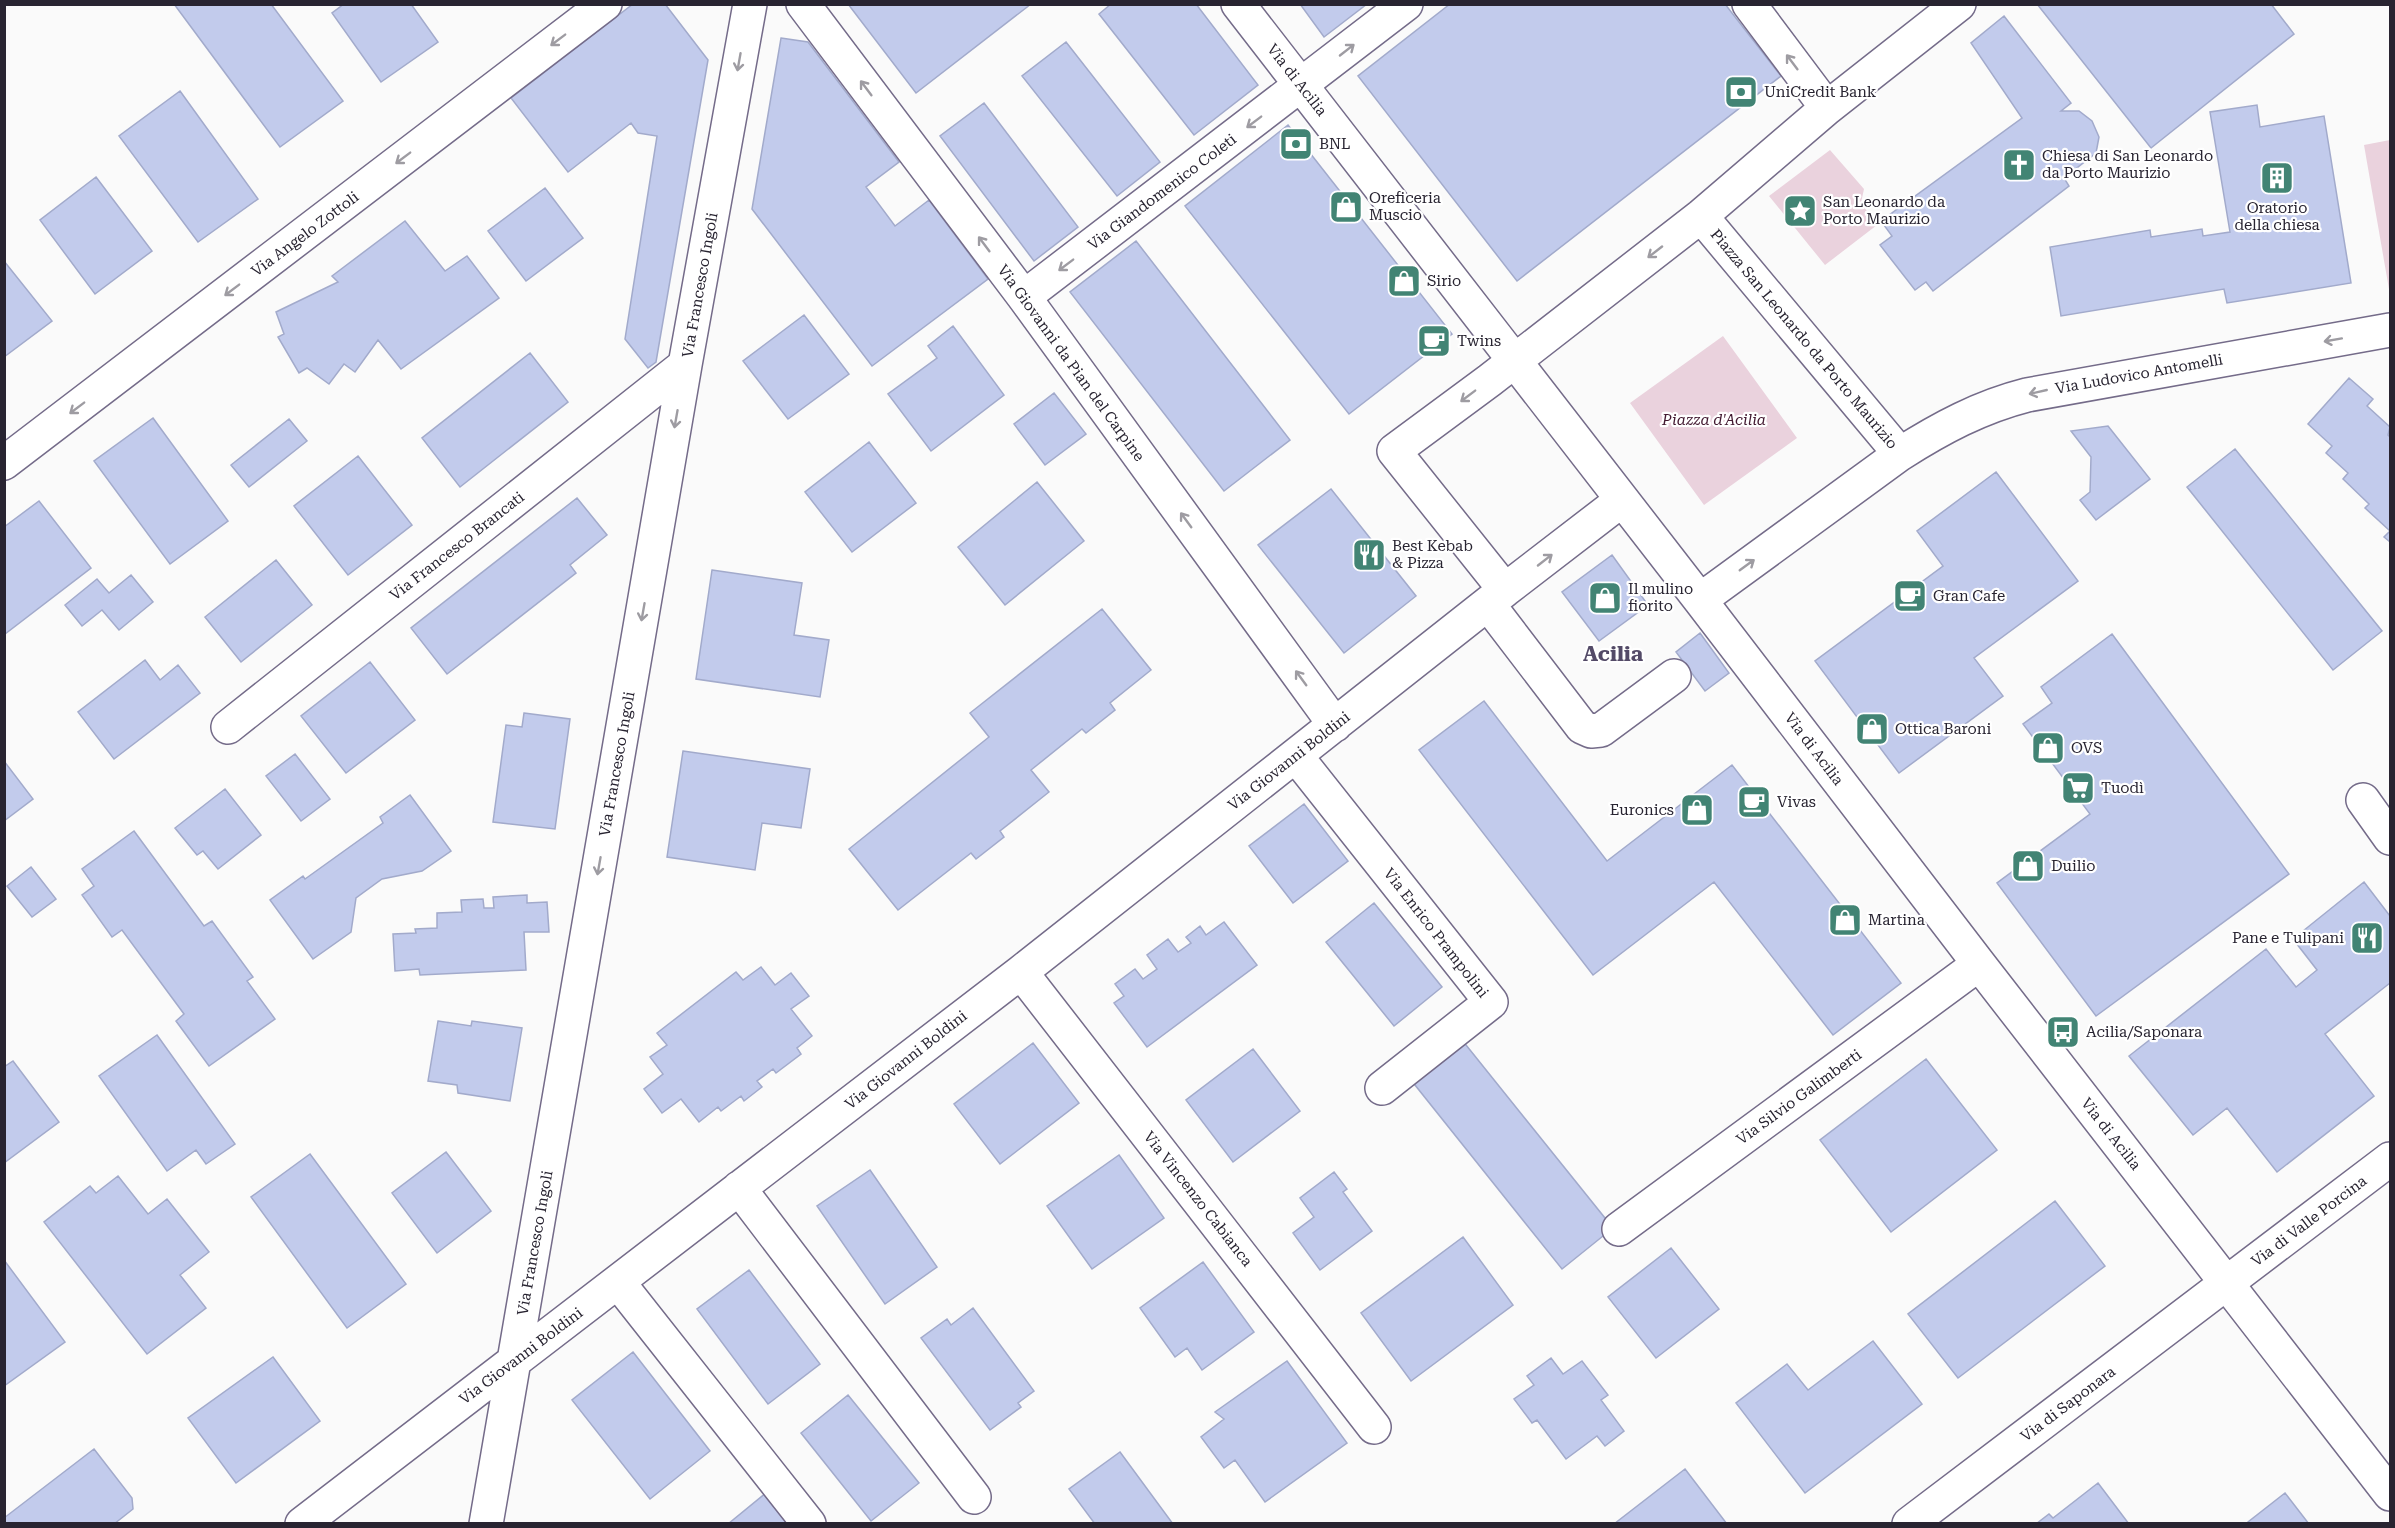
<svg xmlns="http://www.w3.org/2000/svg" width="2395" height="1528" viewBox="0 0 2395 1528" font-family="'Roboto Serif',serif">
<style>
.green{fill:#ead2dd}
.building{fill:#c2cbec;stroke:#a2aacb;stroke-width:1.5}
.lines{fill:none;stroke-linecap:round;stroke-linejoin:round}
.minor-casing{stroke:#746b89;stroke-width:36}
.minor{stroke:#fff;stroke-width:33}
.oneway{stroke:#9e9ca2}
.labels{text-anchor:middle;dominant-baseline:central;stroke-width:4.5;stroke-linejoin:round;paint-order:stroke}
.street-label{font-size:15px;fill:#282431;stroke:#fff}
.poi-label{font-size:15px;fill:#282431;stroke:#fff;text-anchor:start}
.park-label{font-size:15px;font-style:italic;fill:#421930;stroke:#fff}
.district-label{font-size:21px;font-weight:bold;fill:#534a67;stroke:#fff}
</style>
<rect width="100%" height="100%" fill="#fafafa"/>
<path class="green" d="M 2390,140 L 2390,295 L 2364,145 Z
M 1830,150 L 1864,189 L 1861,203 L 1877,225 L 1825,265 L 1769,196 Z
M 1723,336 L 1797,438 L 1704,505 L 1630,403 Z"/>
<path class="building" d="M 174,4 L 271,4 L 343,101 L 280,147 Z
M 344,4 L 411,4 L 438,42 L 381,82 L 332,13 Z
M 633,4 L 665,4 L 708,60 L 656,362 L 648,368 L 625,339 L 657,136 L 638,133 L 631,123 L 568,172 L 511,98 Z
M 848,4 L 1031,4 L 916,93 Z
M 1111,4 L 1196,4 L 1258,85 L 1194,135 L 1099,14 Z
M 1300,4 L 1367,4 L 1324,37 Z
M 1450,4 L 1725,4 L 1781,76 L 1517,281 L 1358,76 Z
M 2037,4 L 2271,4 L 2294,34 L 2151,148 Z
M 2004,16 L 2071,103 L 2061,111 L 2079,111 L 2092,121 L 2099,137 L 2096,153 L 2064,178 L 2069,186 L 1933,291 L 1926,282 L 1915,290 L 1880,245 L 1892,236 L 1881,221 L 2022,118 L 1971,43 Z
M 781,38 L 808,42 L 899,162 L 866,187 L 895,226 L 929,200 L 988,279 L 872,366 L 752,209 Z
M 1066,42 L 1160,162 L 1117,196 L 1022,76 Z
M 180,91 L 258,199 L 198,242 L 119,136 Z
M 984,103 L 1078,227 L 1034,261 L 940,136 Z
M 2257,105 L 2260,127 L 2324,116 L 2351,283 L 2227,303 L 2224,289 L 2061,316 L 2050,247 L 2150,230 L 2151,237 L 2202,229 L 2203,236 L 2230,232 L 2210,112 Z
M 1288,125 L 1452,334 L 1349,414 L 1185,206 Z
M 96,177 L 152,251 L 95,294 L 40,220 Z
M 545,188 L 583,238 L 526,281 L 488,231 Z
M 405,221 L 445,271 L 467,256 L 499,298 L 401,369 L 378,340 L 355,372 L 344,364 L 329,384 L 307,368 L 299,373 L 278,337 L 284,334 L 276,312 L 338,282 L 332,276 Z
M 1136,241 L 1290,440 L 1224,491 L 1070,292 Z
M 4,261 L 52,321 L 4,357 Z
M 804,315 L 849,374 L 788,419 L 743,361 Z
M 953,326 L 1004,395 L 931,451 L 888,394 L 937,358 L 928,346 Z
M 530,353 L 568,402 L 460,487 L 422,438 Z
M 2349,378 L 2373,399 L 2367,406 L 2390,427 L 2388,435 L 2390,437 L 2390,542 L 2384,537 L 2390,531 L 2365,508 L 2369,504 L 2343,479 L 2348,473 L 2326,453 L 2332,446 L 2308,424 Z
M 1054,393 L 1086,434 L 1045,465 L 1014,424 Z
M 153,418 L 228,521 L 170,564 L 94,461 Z
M 289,419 L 307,441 L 249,487 L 231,465 Z
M 2108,426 L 2150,479 L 2096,520 L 2080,500 L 2090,492 L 2091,457 L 2071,431 Z
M 869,442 L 916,503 L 852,552 L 805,492 Z
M 2235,449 L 2382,631 L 2333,670 L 2187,487 Z
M 358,456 L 412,525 L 348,575 L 294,506 Z
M 1996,472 L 2078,581 L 1974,658 L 2003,696 L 1899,773 L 1815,661 L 1943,566 L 1917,531 Z
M 1037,482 L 1084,541 L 1005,605 L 958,547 Z
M 1331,489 L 1416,596 L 1344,653 L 1258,545 Z
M 577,498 L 607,535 L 570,565 L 576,573 L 447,674 L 411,628 Z
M 39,501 L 91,568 L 5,634 L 4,527 Z
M 1612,555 L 1648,605 L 1599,641 L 1562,592 Z
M 276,560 L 312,605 L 241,662 L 205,617 Z
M 712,570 L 802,583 L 794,635 L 829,640 L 820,697 L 696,679 Z
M 131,575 L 153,602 L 119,630 L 102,610 L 82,626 L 65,605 L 97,579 L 109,593 Z
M 1102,609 L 1151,670 L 1110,703 L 1115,710 L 1086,733 L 1082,729 L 1031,770 L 1049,792 L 1000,831 L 1004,837 L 976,859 L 971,853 L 898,910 L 849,849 L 989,737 L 970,713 Z
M 1700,633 L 1729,673 L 1705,691 L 1676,652 Z
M 2112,634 L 2289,874 L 2096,1016 L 1997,883 L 2090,814 L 2023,724 L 2052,703 L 2041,687 Z
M 145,660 L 160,680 L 178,665 L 200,693 L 114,759 L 78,712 Z
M 370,662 L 415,720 L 346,773 L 301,716 Z
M 1484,701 L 1607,861 L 1732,765 L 1901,983 L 1833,1035 L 1714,882 L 1593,975 L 1419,750 Z
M 524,713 L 570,719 L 555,829 L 493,822 L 506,725 L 522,727 Z
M 683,751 L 810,769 L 801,828 L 762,823 L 755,870 L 667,857 Z
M 295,754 L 330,799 L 301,821 L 266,776 Z
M 4,761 L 33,799 L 4,821 Z
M 225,789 L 261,835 L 218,869 L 203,851 L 197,855 L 175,828 Z
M 410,795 L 451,851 L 422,871 L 382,879 L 356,898 L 351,932 L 313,959 L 270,900 L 303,876 L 305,879 L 383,823 L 380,817 Z
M 1304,804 L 1348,861 L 1293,903 L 1249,846 Z
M 134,831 L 204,926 L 212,921 L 253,977 L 247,981 L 275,1019 L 209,1066 L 176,1021 L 184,1014 L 122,930 L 112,937 L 82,895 L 94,886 L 82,869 Z
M 31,867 L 56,899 L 32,917 L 7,886 Z
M 2364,882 L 2390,916 L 2390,983 L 2325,1034 L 2374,1096 L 2277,1172 L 2227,1108 L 2193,1135 L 2129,1056 L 2266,949 L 2296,987 L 2317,970 L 2293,939 Z
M 527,895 L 527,903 L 547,902 L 549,932 L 524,932 L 526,970 L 420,975 L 419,969 L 395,971 L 393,934 L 416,933 L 415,929 L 437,928 L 437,913 L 462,912 L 461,900 L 483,899 L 484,908 L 494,908 L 493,897 Z
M 1374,903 L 1442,987 L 1394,1026 L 1326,942 Z
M 1224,922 L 1257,965 L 1147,1047 L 1114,1003 L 1124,996 L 1115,984 L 1135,969 L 1143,979 L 1157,969 L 1147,955 L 1168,939 L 1178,952 L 1191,943 L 1186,937 L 1200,926 L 1206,935 Z
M 761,967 L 775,985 L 791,973 L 809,996 L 791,1009 L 812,1036 L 797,1048 L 801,1054 L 776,1073 L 773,1069 L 757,1081 L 762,1087 L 744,1101 L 741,1096 L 721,1111 L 718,1107 L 699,1122 L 681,1099 L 662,1113 L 644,1089 L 663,1074 L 650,1057 L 667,1045 L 657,1033 L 736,972 L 743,980 Z
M 438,1021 L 471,1026 L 472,1021 L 522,1028 L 510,1101 L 458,1093 L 457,1085 L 428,1081 Z
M 157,1035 L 235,1144 L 206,1164 L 196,1150 L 167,1171 L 99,1076 Z
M 1462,1040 L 1613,1228 L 1562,1269 L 1411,1080 Z
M 1033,1043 L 1079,1103 L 1000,1164 L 954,1104 Z
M 1253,1049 L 1300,1111 L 1233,1162 L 1186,1100 Z
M 1926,1059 L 1997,1150 L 1891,1232 L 1820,1140 Z
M 13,1061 L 59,1122 L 4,1163 L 4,1067 Z
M 446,1152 L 491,1211 L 437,1253 L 392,1193 Z
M 310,1154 L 406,1284 L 347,1328 L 251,1197 Z
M 1119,1155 L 1164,1218 L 1092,1269 L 1047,1206 Z
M 870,1170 L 937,1267 L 885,1304 L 817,1206 Z
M 1334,1172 L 1347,1189 L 1343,1192 L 1372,1231 L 1320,1270 L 1293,1233 L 1314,1217 L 1300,1198 Z
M 118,1176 L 148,1214 L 167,1199 L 209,1252 L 180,1275 L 206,1308 L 147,1354 L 44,1222 L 90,1186 L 96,1193 Z
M 2055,1201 L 2105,1266 L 1958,1378 L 1908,1314 Z
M 1463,1237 L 1513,1305 L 1411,1381 L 1361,1313 Z
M 1671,1248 L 1719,1309 L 1656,1358 L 1608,1297 Z
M 4,1260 L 65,1342 L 4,1386 Z
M 1203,1262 L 1254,1332 L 1202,1370 L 1187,1348 L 1175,1357 L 1140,1308 Z
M 749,1270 L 820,1364 L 768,1404 L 697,1309 Z
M 973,1308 L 1034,1391 L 1018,1403 L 1021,1407 L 990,1430 L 921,1338 L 947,1319 L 951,1325 Z
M 1873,1341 L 1922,1404 L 1805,1493 L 1736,1403 L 1787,1364 L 1808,1390 Z
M 633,1352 L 710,1451 L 650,1499 L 572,1400 Z
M 273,1357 L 320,1421 L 236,1483 L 188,1418 Z
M 1551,1358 L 1563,1374 L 1582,1361 L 1608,1395 L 1601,1400 L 1624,1431 L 1605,1446 L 1597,1436 L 1566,1459 L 1537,1420 L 1532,1423 L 1514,1399 L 1534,1385 L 1527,1376 Z
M 1287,1361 L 1347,1443 L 1265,1502 L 1235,1460 L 1224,1468 L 1201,1437 L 1224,1419 L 1215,1412 Z
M 848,1395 L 919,1483 L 871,1521 L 801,1433 Z
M 94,1449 L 132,1498 L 133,1509 L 114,1524 L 4,1524 L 4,1518 Z
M 1120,1452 L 1173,1524 L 1095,1524 L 1069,1489 Z
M 1685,1469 L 1727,1524 L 1614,1524 Z
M 2098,1483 L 2129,1524 L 2036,1524 L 2049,1514 L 2053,1518 Z
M 767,1492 L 793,1524 L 728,1524 Z
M 2285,1493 L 2309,1524 L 2249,1524 L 2248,1522 Z"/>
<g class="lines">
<defs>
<path id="minor" d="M 803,4 L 1024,297 L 1335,725
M 1238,4 L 1700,600 L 1979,964 L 2390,1494
M 1749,4 L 1827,108
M 1024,297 L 1406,4
M 1900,454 C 1941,428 1980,407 2027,395 L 2390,330
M 4,463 L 605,4
M 1622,500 L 1505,590 L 1394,451 L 1490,380 L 1701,216 L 1827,108 L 1959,4
M 1700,600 L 1900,454 L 1701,216
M 1488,604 L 1582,727 L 1591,731 L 1601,730 L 1674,676
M 228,727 L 685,365
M 1296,756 L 1491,1002 L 1382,1088
M 2363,800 L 2390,838
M 1021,972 L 1374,1427
M 739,1188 L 974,1497
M 1619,1229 L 1979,964
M 618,1282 L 809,1524
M 302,1524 L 1021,972 L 1505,590
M 486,1524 L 685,365 L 750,4
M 1909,1524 L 2390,1159"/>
</defs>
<use href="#minor" class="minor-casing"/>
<use href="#minor" class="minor"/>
</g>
<defs><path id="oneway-shaft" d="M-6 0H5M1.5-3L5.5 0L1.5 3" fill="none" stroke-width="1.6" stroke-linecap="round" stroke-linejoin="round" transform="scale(1.5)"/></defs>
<g class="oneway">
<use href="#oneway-shaft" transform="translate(558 40) rotate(143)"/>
<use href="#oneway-shaft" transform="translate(1347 50) rotate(-38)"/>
<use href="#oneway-shaft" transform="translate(739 62) rotate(100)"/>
<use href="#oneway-shaft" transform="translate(1792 62) rotate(-127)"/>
<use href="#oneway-shaft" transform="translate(866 88) rotate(-127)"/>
<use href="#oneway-shaft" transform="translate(1254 122) rotate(143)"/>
<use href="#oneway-shaft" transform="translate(403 158) rotate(143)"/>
<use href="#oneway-shaft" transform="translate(984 244) rotate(-127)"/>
<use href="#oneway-shaft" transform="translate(1655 252) rotate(142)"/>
<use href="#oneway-shaft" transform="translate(1066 265) rotate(143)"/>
<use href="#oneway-shaft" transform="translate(232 290) rotate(143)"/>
<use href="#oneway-shaft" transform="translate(2333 340) rotate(170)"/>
<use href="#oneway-shaft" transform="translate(2038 392) rotate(167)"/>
<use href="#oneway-shaft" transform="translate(1468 396) rotate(143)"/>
<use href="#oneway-shaft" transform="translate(77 408) rotate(143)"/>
<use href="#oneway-shaft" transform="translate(676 419) rotate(100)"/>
<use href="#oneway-shaft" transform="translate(1186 520) rotate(-126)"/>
<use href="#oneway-shaft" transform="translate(1545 560) rotate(-38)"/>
<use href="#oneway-shaft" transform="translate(1747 565) rotate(-36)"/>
<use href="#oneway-shaft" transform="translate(643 612) rotate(100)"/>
<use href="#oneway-shaft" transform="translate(1301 678) rotate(-126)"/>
<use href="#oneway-shaft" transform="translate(599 866) rotate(100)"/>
</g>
<defs>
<symbol id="bank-square" viewBox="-11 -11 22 22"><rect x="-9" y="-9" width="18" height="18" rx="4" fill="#428474" stroke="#fff"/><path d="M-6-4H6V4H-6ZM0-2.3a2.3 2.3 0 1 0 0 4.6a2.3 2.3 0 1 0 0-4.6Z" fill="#fff"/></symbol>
<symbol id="church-square" viewBox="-11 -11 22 22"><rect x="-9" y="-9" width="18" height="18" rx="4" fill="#428474" stroke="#fff"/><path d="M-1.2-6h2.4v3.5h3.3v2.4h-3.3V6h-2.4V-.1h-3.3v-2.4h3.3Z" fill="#fff"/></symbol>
<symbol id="building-square" viewBox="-11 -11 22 22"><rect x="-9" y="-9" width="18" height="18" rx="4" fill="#428474" stroke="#fff"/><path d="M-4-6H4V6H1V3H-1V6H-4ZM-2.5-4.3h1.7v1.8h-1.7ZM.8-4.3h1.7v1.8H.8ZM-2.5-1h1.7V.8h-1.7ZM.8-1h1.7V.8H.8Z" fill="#fff"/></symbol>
<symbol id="shop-square" viewBox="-11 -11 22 22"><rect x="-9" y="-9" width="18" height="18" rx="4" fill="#428474" stroke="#fff"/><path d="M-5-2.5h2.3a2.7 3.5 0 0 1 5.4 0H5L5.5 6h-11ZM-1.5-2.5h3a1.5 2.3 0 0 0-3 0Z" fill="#fff"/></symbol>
<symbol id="sight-square" viewBox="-11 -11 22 22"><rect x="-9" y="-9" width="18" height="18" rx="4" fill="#428474" stroke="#fff"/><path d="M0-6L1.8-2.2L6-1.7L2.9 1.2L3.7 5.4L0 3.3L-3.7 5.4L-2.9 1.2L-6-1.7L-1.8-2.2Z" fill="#fff"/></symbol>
<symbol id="cafe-square" viewBox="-11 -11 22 22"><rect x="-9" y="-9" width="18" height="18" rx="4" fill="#428474" stroke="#fff"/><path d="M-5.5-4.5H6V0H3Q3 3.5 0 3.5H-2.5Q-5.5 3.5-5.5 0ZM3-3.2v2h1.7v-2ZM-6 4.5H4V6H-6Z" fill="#fff"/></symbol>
<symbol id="restaurant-square" viewBox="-11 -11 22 22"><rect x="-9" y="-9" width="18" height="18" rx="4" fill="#428474" stroke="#fff"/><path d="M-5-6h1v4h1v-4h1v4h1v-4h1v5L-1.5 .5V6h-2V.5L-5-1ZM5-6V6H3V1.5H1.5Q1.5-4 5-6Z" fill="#fff"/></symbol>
<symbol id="supermarket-square" viewBox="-11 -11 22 22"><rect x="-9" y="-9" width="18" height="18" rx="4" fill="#428474" stroke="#fff"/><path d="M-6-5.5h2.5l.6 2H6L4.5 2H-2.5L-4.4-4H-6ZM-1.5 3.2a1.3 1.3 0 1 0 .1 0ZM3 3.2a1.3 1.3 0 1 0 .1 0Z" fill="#fff"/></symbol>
<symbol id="bus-square" viewBox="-11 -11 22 22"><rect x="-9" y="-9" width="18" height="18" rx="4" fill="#428474" stroke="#fff"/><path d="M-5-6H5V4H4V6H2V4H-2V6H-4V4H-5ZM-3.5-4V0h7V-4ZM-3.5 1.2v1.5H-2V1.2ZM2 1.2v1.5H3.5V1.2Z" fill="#fff"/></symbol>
</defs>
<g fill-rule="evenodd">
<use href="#bank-square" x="1722" y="73" width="38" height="38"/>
<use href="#bank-square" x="1277" y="125" width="38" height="38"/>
<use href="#church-square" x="2000" y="146" width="38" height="38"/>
<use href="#building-square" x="2258" y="159" width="38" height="38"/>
<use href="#shop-square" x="1327" y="188" width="38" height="38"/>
<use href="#sight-square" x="1781" y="192" width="38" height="38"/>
<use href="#shop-square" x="1385" y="262" width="38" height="38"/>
<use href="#cafe-square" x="1415" y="322" width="38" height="38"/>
<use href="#restaurant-square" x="1350" y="536" width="38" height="38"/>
<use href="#cafe-square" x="1891" y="577" width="38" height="38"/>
<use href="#shop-square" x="1586" y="579" width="38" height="38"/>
<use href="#shop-square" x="1853" y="710" width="38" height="38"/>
<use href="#shop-square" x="2029" y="729" width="38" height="38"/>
<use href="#supermarket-square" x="2059" y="769" width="38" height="38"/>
<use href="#cafe-square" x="1735" y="783" width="38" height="38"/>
<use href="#shop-square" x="1678" y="791" width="38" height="38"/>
<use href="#shop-square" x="2009" y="847" width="38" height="38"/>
<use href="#shop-square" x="1826" y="901" width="38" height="38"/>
<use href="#restaurant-square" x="2348" y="919" width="38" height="38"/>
<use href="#bus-square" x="2044" y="1013" width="38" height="38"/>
</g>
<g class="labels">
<g class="street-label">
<text transform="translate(1297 80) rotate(52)">Via di Acilia</text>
<text transform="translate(1162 192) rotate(-37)">Via Giandomenico Coleti</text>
<text transform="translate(305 234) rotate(-37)">Via Angelo Zottoli</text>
<text transform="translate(700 285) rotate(-80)">Via Francesco Ingoli</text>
<text transform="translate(1804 339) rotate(50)">Piazza San Leonardo da Porto Maurizio</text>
<text transform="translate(1071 363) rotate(54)">Via Giovanni da Pian del Carpine</text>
<text transform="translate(2139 374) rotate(-10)">Via Ludovico Antomelli</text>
<text transform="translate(457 546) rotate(-38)">Via Francesco Brancati</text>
<text transform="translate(1814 749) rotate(53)">Via di Acilia</text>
<text transform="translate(1289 761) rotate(-38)">Via Giovanni Boldini</text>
<text transform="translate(617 764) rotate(-80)">Via Francesco Ingoli</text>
<text transform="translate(1436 933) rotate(52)">Via Enrico Prampolini</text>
<text transform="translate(906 1060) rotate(-38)">Via Giovanni Boldini</text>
<text transform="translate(1799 1097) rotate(-36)">Via Silvio Galimberti</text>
<text transform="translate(2111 1134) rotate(52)">Via di Acilia</text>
<text transform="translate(1198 1199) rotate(52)">Via Vincenzo Cabianca</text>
<text transform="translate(2309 1221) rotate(-37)">Via di Valle Porcina</text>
<text transform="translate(535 1243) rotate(-80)">Via Francesco Ingoli</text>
<text transform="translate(521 1356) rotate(-37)">Via Giovanni Boldini</text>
<text transform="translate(2068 1404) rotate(-37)">Via di Saponara</text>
</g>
<g class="poi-label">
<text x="1764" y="92">UniCredit Bank</text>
<text x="1319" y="144">BNL</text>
<text x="2042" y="156">Chiesa di San Leonardo<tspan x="2042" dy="17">da Porto Maurizio</tspan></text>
<text x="1369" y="198">Oreficeria<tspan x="1369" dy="17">Muscio</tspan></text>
<text x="1823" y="202">San Leonardo da<tspan x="1823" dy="17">Porto Maurizio</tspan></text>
<text x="2277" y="208" text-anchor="middle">Oratorio<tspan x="2277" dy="17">della chiesa</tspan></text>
<text x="1427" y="281">Sirio</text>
<text x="1457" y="341">Twins</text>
<text x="1392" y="546">Best Kebab<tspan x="1392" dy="17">&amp; Pizza</tspan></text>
<text x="1628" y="589">Il mulino<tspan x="1628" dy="17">fiorito</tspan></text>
<text x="1933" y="596">Gran Cafe</text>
<text x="1895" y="729">Ottica Baroni</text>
<text x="2071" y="748">OVS</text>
<text x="2101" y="788">Tuodì</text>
<text x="1777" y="802">Vivas</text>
<text x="1674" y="810" text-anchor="end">Euronics</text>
<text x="2051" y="866">Duilio</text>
<text x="1868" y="920">Martina</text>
<text x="2344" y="938" text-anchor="end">Pane e Tulipani</text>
<text x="2086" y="1032">Acilia/Saponara</text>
</g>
<g class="park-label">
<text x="1714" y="420">Piazza d'Acilia</text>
</g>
<g class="district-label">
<text x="1613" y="654">Acilia</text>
</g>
</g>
<rect width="2395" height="1528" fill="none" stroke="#282431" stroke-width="12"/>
</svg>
